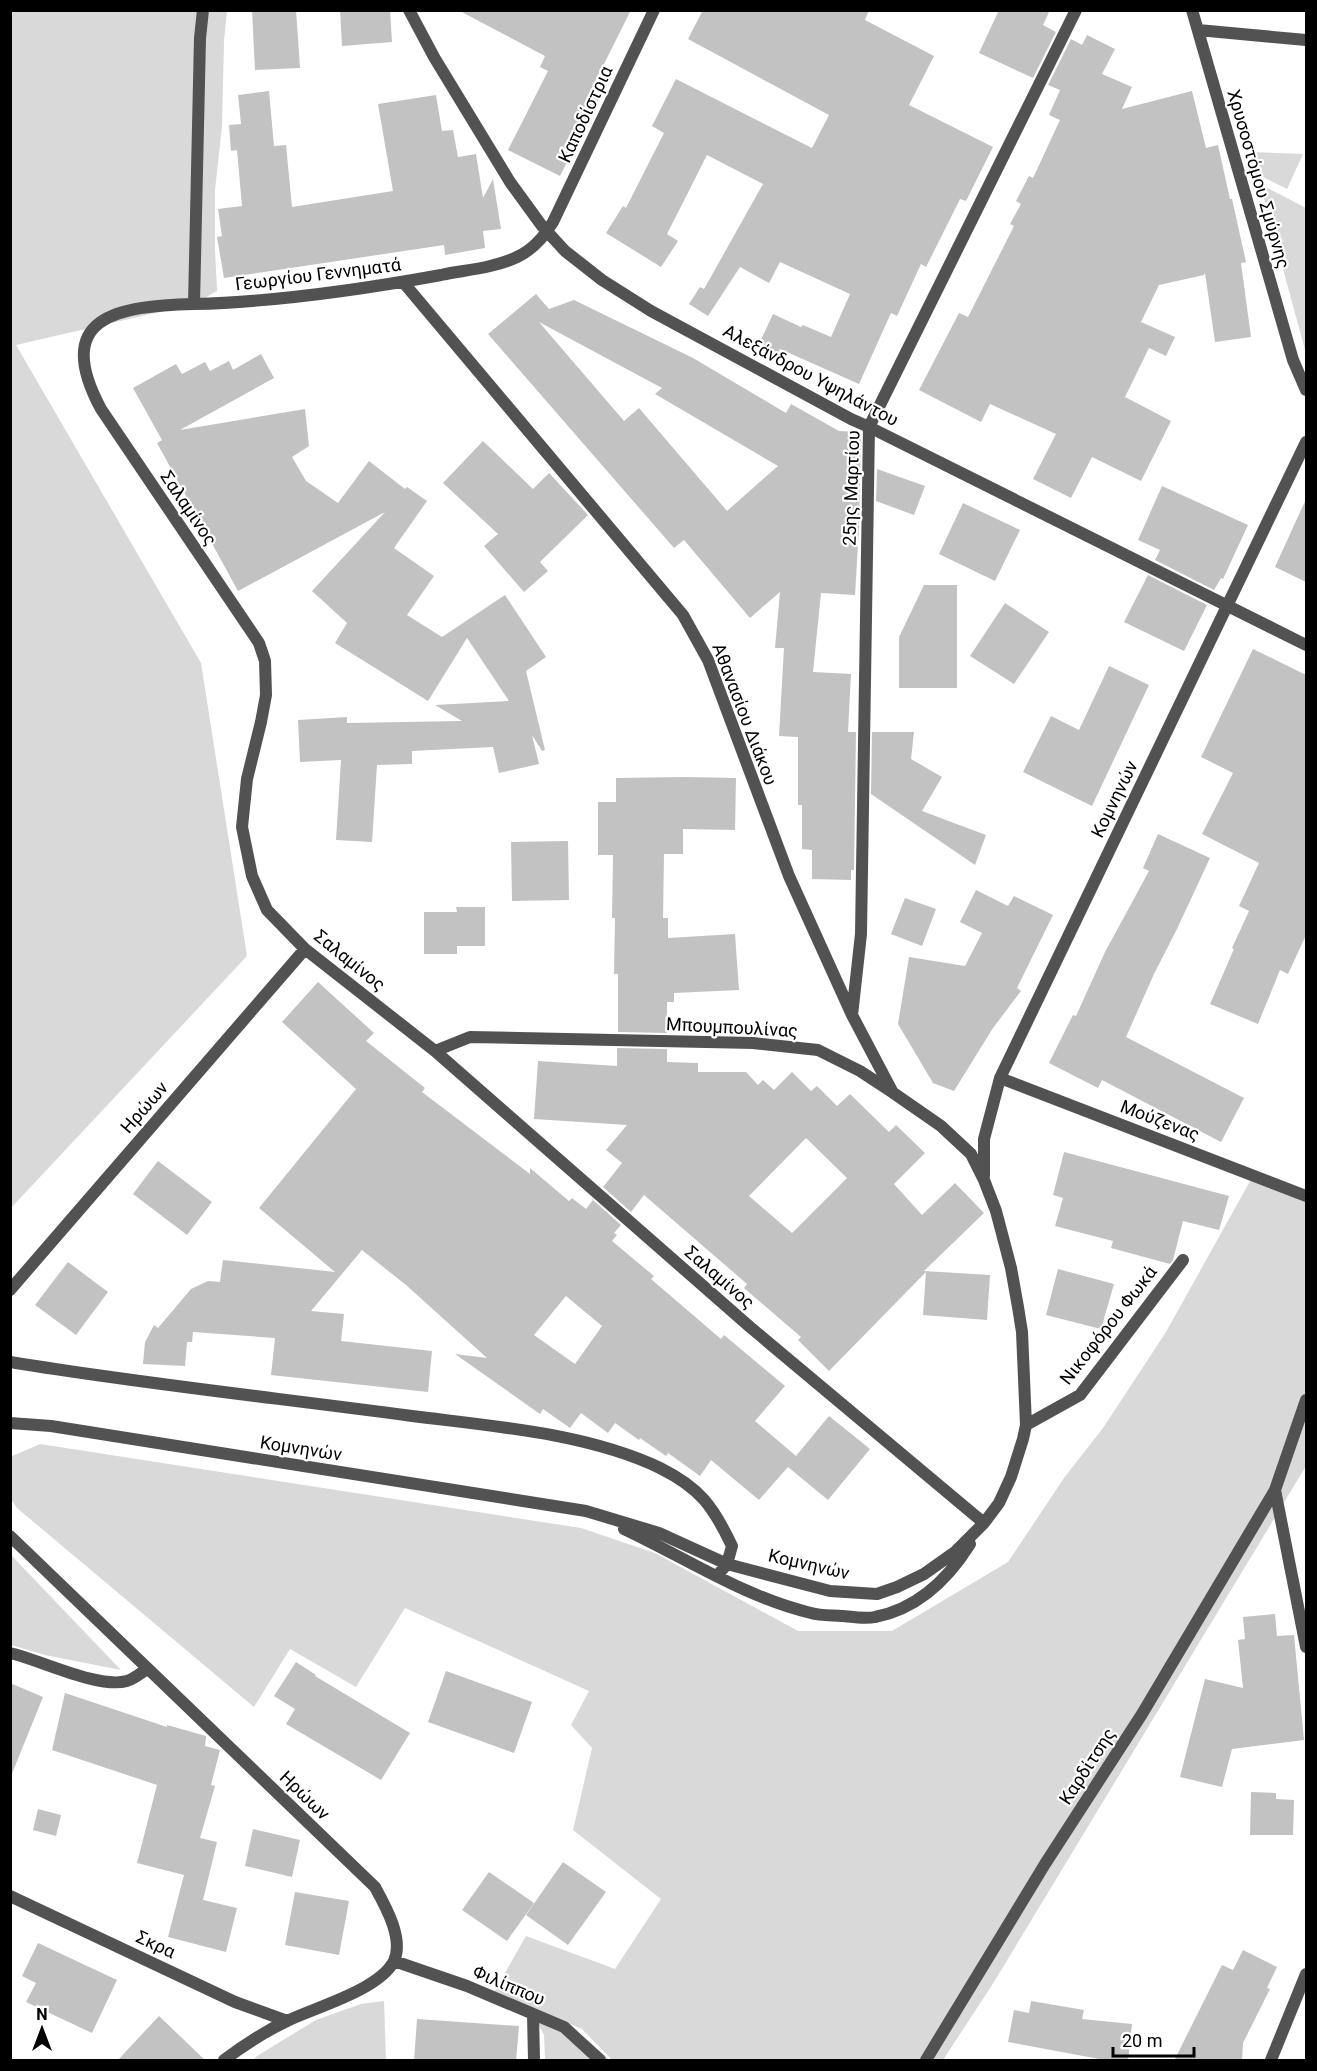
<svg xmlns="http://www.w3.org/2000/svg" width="1317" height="2071" viewBox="0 0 1317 2071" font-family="Roboto,sans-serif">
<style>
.green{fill:#d9d9d9}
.building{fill:#c2c2c2;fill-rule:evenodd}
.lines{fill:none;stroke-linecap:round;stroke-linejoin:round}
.minor{stroke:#525252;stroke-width:12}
.tertiary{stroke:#525252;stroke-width:12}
.labels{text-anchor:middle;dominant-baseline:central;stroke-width:4.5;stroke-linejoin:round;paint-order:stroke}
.street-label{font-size:18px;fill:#000;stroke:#fff}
</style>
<rect width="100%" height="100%" fill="#fff"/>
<path class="green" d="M 11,11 L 227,11 L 224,41 L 222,126 L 215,190 L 215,249 L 217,291 L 194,304 L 16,345 L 201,663 L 247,956 L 11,1208 Z
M 1251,152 L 1303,154 L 1287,189 L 1257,174 Z
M 1260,184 L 1306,208 L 1306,352 L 1305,350 Z
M 1254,1174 L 1306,1195 L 1306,1466 L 994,1982 L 943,2060 L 612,2060 L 582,2029 L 494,1992 L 526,1936 L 615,1969 L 661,1899 L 573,1830 L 592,1748 L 571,1725 L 589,1691 L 405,1608 L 356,1687 L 290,1649 L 254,1707 L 17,1508 L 11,1499 L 10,1457 L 40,1444 L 581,1528 L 655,1553 L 798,1631 L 892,1631 L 1008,1562 L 1064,1478 L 1103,1428 L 1166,1332 Z
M 11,1555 L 121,1670 L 45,1655 L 11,1645 Z
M 384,2001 L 386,2060 L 253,2060 L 257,2056 L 316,2020 L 361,2004 Z
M 533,2014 L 581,2035 L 610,2060 L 545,2060 L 544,2035 Z"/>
<path class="building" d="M 252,10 L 296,10 L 300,68 L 255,70 Z
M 340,10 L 390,10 L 392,42 L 342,46 Z
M 458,10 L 631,10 L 590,92 L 600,97 L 560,176 L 508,150 L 548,71 L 540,67 L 545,56 Z
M 703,10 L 869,10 L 865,20 L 934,56 L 909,105 L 993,147 L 966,201 L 960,199 L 926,267 L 921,264 L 897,316 L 891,313 L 859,384 L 780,349 L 778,353 L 759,344 L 773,314 L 801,327 L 803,325 L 831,337 L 850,294 L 780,262 L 769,283 L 740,267 L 708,316 L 689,304 L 700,287 L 704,289 L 763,184 L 707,155 L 667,234 L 678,241 L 661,267 L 606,233 L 623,206 L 626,208 L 664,133 L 652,126 L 676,79 L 812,148 L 829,115 L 688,39 Z
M 999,10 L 1050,10 L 1043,25 L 1056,32 L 1033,78 L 979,53 Z
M 1087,35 L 1115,49 L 1102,74 L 1132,87 L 1122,109 L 1192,91 L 1206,148 L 1218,145 L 1230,199 L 1232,199 L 1246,262 L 1241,263 L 1251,337 L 1215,342 L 1205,273 L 1204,275 L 1159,285 L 1141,322 L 1175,337 L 1166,356 L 1149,348 L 1125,397 L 1171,421 L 1141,481 L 1092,457 L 1071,498 L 1033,479 L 1056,434 L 990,404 L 981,422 L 919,390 L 959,313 L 968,317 L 1014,226 L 1010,224 L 1021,204 L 1016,201 L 1029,176 L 1033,178 L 1060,120 L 1049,115 L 1060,90 L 1048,85 L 1071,39 L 1082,45 Z
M 269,91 L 274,146 L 286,145 L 292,207 L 393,191 L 378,104 L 436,95 L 442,131 L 453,130 L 458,157 L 476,154 L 483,198 L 493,179 L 501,229 L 483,231 L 485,248 L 445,255 L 444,245 L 224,278 L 217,237 L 222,236 L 218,209 L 242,206 L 237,150 L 231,151 L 229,125 L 241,124 L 238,95 Z
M 536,294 L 549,309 L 574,300 L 693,358 L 786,413 L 791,404 L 839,431 L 861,432 L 859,528 L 855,595 L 821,593 L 813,672 L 851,674 L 848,732 L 856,732 L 854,870 L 851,870 L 851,880 L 812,879 L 812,850 L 802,849 L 802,805 L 798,805 L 798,737 L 779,736 L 784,648 L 775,648 L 780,592 L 750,618 L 684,540 L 674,548 L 488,334 ZM 539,322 L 662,388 L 655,394 L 778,466 L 727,511 L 639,408 L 624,421 Z
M 261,354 L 274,378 L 180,430 L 305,409 L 309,446 L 292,457 L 306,481 L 338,503 L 369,461 L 405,489 L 407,487 L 427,501 L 394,548 L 434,576 L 407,615 L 442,637 L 505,595 L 546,657 L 526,671 L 545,750 L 542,751 L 532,735 L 539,764 L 499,773 L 493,747 L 412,751 L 412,764 L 377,765 L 372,842 L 336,840 L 341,760 L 300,762 L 298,720 L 347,717 L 347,723 L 462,721 L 435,705 L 509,701 L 467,638 L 428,701 L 335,643 L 347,623 L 312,591 L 385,512 L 238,591 L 157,443 L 162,440 L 133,388 L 176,364 L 182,374 L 205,362 L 210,371 L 229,361 L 233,370 Z
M 483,441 L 533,489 L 549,473 L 588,515 L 540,562 L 548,571 L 524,592 L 484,546 L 498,534 L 443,483 Z
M 877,469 L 925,486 L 914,515 L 876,501 Z
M 1162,486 L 1248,525 L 1223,579 L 1221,578 L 1214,590 L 1155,560 L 1160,550 L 1138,540 Z
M 1306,499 L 1306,582 L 1275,567 Z
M 963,503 L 1020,530 L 995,581 L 939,554 Z
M 1148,575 L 1207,605 L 1184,651 L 1124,622 Z
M 924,585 L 957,585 L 957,688 L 899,688 L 899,637 Z
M 1005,603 L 1049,632 L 1014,684 L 970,656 Z
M 1253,649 L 1306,675 L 1306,935 L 1288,974 L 1280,970 L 1258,1024 L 1210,1004 L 1234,949 L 1232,948 L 1249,911 L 1239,906 L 1259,863 L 1202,834 L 1233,773 L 1201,757 Z
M 1109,666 L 1149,685 L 1092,806 L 1023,772 L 1051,716 L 1079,730 Z
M 872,732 L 914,732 L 911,759 L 942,777 L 922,811 L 986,835 L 975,865 L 871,794 Z
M 685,777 L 736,778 L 735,830 L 683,829 L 683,854 L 664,854 L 663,918 L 668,918 L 668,938 L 735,934 L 739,990 L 674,993 L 674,1002 L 667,1002 L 667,1033 L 618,1032 L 618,974 L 614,974 L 615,918 L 612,918 L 613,855 L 598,855 L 598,802 L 616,802 L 616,778 Z
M 1158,834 L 1210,858 L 1177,929 L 1154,974 L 1126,1037 L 1244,1098 L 1221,1142 L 1102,1080 L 1098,1088 L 1049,1063 L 1073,1015 L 1076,1016 L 1105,952 L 1149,871 L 1143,868 Z
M 568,841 L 569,900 L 512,901 L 511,842 Z
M 976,890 L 1008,906 L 1014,896 L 1053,915 L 1017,988 L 1021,991 L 993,1028 L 954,1091 L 933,1083 L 898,1024 L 909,957 L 965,966 L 982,933 L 960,922 Z
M 905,898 L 936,909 L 922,946 L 891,934 Z
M 456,907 L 485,907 L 485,946 L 457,946 L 457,954 L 424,954 L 424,912 L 457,912 Z
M 318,982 L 374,1033 L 366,1041 L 425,1088 L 422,1092 L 530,1174 L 530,1168 L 569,1201 L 572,1198 L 586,1209 L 593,1200 L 621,1225 L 614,1233 L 617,1235 L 612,1241 L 654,1276 L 651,1279 L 721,1339 L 724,1335 L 785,1386 L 755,1421 L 796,1456 L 829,1416 L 870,1449 L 828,1500 L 788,1467 L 759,1500 L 711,1460 L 700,1476 L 668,1453 L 666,1456 L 640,1438 L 639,1440 L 615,1423 L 608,1433 L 581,1413 L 570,1428 L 543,1409 L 540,1414 L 455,1354 L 487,1358 L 406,1285 L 362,1250 L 311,1311 L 344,1314 L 341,1341 L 432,1351 L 428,1392 L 271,1375 L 275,1338 L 193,1332 L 192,1342 L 187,1342 L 185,1366 L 143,1364 L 145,1342 L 154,1325 L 158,1328 L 191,1289 L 208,1281 L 220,1282 L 223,1260 L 335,1272 L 259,1208 L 356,1089 L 282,1022 ZM 566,1296 L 602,1326 L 575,1364 L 534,1335 Z
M 617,1048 L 667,1049 L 667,1062 L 698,1063 L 698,1072 L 746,1072 L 758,1085 L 763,1080 L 774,1090 L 792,1072 L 811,1091 L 817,1086 L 837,1106 L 850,1094 L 889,1132 L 896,1125 L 925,1153 L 894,1184 L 922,1215 L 955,1183 L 984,1213 L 924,1271 L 990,1275 L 987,1320 L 923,1315 L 926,1272 L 829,1371 L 798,1340 L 801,1337 L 744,1288 L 747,1284 L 644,1195 L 631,1212 L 603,1187 L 622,1163 L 606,1150 L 627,1125 L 534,1119 L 538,1061 L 617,1066 ZM 806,1138 L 847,1178 L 792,1233 L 749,1196 Z
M 1064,1152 L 1229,1196 L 1219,1230 L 1183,1221 L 1173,1260 L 1170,1264 L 1111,1248 L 1113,1241 L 1055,1226 L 1063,1198 L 1053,1195 Z
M 158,1161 L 212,1202 L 187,1235 L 133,1194 Z
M 68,1262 L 108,1292 L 76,1335 L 35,1305 Z
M 1058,1269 L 1114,1284 L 1101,1329 L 1046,1315 Z
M 1275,1614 L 1277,1636 L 1294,1635 L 1304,1740 L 1232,1749 L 1222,1787 L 1180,1777 L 1205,1679 L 1243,1688 L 1238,1640 L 1245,1639 L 1243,1617 Z
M 296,1662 L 316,1675 L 315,1676 L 410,1733 L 381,1780 L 286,1724 L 295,1709 L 274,1696 Z
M 446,1671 L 532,1702 L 514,1753 L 428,1722 Z
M 10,1683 L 43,1697 L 11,1776 L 10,1776 Z
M 65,1693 L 167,1727 L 167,1725 L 206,1736 L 205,1746 L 220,1750 L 211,1785 L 215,1786 L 200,1838 L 217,1842 L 203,1900 L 237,1908 L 226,1952 L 168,1937 L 184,1875 L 137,1863 L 157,1785 L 52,1750 Z
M 1251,1792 L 1276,1793 L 1276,1799 L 1294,1800 L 1293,1835 L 1250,1835 Z
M 38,1809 L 61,1815 L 56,1836 L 33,1830 Z
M 253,1829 L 300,1840 L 292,1877 L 245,1866 Z
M 563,1862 L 606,1892 L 568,1945 L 526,1915 Z
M 489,1872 L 534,1903 L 507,1941 L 462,1910 Z
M 295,1892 L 349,1901 L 339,1955 L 285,1945 Z
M 38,1943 L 117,1980 L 92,2033 L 26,2002 L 36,1983 L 22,1976 Z
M 1243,1950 L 1277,1967 L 1267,1988 L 1270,1989 L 1243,2043 L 1242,2061 L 1174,2061 L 1222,1965 L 1233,1970 Z
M 1031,2001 L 1084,2010 L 1082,2019 L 1132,2024 L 1128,2061 L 1110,2061 L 1008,2042 L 1014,2010 L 1029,2013 Z
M 159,2016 L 206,2061 L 117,2061 Z
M 417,2019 L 519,2026 L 516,2061 L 414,2061 Z"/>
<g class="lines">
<path class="minor" d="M 203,10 L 200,38 L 194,304 C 277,302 359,290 441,275 C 465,270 494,268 517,257 C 532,250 544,237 553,222 L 654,10
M 409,10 L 434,57 L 510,182 L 542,226 L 565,251 L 602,280 L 651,311 L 851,419 L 869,427 L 861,934 L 852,1015
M 1192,10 L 1293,360 L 1306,390
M 1198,30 L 1306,40
M 403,282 L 683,615 L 708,660 L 789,876 L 852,1015 L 892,1091
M 194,304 C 118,306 51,316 101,409 L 259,643 L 265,661 L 266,695 L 261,722 L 247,779 L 242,827 L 252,876 L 267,910 L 305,949 L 435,1051 L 750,1327 L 984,1523
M 1000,1078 L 1306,1196
M 984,1176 L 984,1139 L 1000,1078 L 1227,606
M 10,1290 L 305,949
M 10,1362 C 144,1384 278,1398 412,1416 C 491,1426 587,1433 660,1468 C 700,1488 713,1506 732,1546 L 727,1564 L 717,1576
M 1306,1400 L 1275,1490 L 1306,1647
M 10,1423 L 51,1426 L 586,1511 L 659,1533 L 727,1564 L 830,1591 L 877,1594 L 897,1587 L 924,1574 L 955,1552 L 984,1523 L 999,1503 L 1011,1477 L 1023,1439 L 1026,1425 L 1022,1332 L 1018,1307 L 1011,1268 L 996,1211 L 984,1180 L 971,1154 L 941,1126 L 892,1092 L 860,1071 L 818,1050 L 753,1043 L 470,1037 L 435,1051
M 1026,1425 L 1080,1395 L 1183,1260
M 624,1529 C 686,1558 744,1597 811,1613 C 821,1616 833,1615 843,1616 C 853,1617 866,1619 875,1617 C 917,1609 948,1579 970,1544
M 10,1536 L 375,1887 C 386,1907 404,1939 394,1961 C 379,1990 316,2007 287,2021 C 264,2032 244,2045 224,2060
M 10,1653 C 41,1660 98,1689 127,1681 C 134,1679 141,1673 147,1669
M 10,1896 L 235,2002 L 287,2021
M 394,1961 L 467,1986 L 564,2027 L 600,2060
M 533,2014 L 534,2060
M 926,2060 L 1045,1864 L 1142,1714 L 1275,1490
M 1271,2060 L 1306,1974"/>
<path class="tertiary" d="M 1076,10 L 869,427 L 1306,645
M 1227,606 L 1306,442"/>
</g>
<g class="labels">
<g class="street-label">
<text transform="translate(585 114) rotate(-65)">Καποδίστρια</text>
<text transform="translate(1259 179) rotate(74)">Χρυσοστόμου Σμύρνης</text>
<text transform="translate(318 274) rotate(-7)">Γεωργίου Γεννηματά</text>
<text transform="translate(811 375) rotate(28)">Αλεξάνδρου Υψηλάντου</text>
<text transform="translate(851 488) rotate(-88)">25ης Μαρτίου</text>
<text transform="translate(189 508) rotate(56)">Σαλαμίνος</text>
<text transform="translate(745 714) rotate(69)">Αθανασίου Διάκου</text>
<text transform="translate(1114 799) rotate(-64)">Κομνηνών</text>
<text transform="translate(350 960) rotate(39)">Σαλαμίνος</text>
<text transform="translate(732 1027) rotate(3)">Μπουμπουλίνας</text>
<text transform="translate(144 1107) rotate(-49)">Ηρώων</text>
<text transform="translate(1160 1120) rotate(21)">Μούζενας</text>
<text transform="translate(720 1277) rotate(41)">Σαλαμίνος</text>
<text transform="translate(1108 1325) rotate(-52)">Νικοφόρου Φωκά</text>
<text transform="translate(301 1448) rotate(9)">Κομνηνών</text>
<text transform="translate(809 1564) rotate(13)">Κομνηνών</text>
<text transform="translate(1087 1766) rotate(-57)">Καρδίτσης</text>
<text transform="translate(305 1795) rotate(44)">Ηρώων</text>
<text transform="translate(156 1944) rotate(25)">Σκρα</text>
<text transform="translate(509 1985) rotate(23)">Φιλίππου</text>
</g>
</g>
<rect width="1317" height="2071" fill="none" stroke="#000000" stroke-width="24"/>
<g transform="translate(42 2029)" stroke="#ffffff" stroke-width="4.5" paint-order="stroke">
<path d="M0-4.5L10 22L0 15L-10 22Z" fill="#000000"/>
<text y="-9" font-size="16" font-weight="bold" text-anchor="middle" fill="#000000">N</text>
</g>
<path d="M1113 2047v9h81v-9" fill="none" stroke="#000000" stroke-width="3"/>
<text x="1122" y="2047" font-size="18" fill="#000000" stroke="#ffffff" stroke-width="4.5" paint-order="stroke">20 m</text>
</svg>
